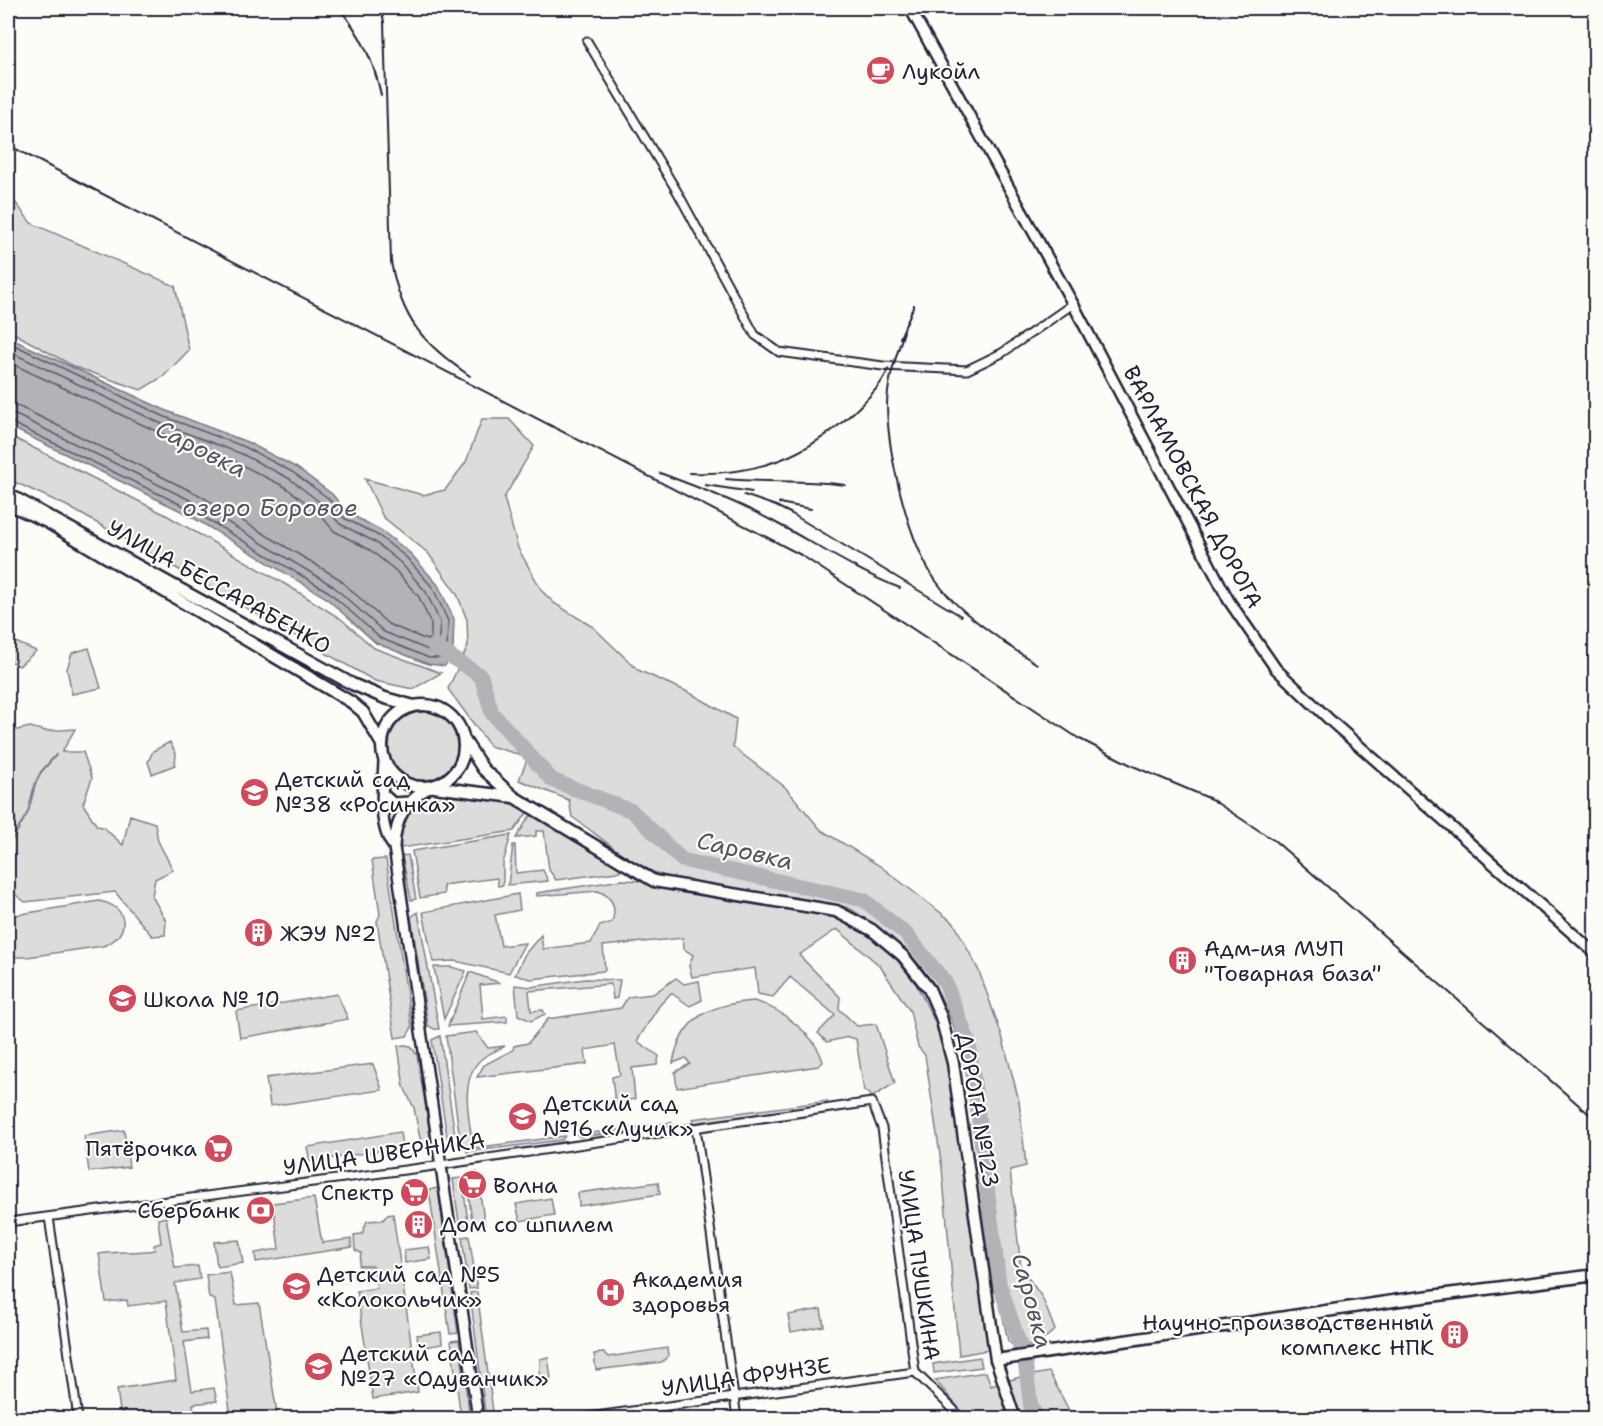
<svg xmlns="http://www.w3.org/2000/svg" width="1603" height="1426" viewBox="0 0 1603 1426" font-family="'Shantell Sans',sans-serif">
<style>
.green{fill:#dddcdb;stroke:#807f8b;stroke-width:1.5}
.water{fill:#b2b2b7;stroke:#787885;stroke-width:1.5}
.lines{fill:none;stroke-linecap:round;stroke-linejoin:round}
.shore{stroke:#5c5c6d;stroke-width:1.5}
.stream{stroke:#787885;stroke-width:2}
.river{stroke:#b2b2b7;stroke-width:15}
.minor-casing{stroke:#22223b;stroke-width:11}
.tertiary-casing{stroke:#22223b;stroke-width:14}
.secondary-casing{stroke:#22223b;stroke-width:15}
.minor{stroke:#fdfcf7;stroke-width:7}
.tertiary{stroke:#fdfcf7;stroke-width:9}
.secondary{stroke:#fdfcf7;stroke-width:10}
.rail{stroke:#22223b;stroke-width:2}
.labels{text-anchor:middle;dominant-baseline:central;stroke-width:4.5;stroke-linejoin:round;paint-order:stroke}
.poi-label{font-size:22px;fill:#22223b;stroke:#fdfcf7;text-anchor:start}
.street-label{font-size:22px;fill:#22223b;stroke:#fdfcf7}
.water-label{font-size:24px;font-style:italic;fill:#545466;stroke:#fdfcf7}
</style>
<rect width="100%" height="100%" fill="#fdfcf7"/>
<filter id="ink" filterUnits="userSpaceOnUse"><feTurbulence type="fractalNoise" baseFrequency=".0167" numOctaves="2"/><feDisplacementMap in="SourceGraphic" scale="12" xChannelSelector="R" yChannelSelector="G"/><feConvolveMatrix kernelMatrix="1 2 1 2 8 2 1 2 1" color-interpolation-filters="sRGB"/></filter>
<g filter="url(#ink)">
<path class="green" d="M 8,199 L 15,202 L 31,223 L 175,286 L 189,350 L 164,376 L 141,390 L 75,367 L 8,330 Z
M 482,419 L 509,419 L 534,446 L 504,498 L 518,548 L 542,591 L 554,603 L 593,627 L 638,670 L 690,693 L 736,719 L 733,747 L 785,787 L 821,830 L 880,866 L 954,923 L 979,971 L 1002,1036 L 1019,1101 L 1026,1166 L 1010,1170 L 1021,1268 L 1042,1297 L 1055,1330 L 1036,1345 L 1015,1347 L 1008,1341 C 1001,1306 991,1270 986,1235 C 971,1130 981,995 880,930 C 869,922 855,909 842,906 C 782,893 717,894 659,874 C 628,863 599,835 572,817 L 569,800 L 519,780 L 528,757 L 490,746 L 448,689 L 468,646 L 467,620 L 457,594 L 428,553 L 383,517 L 365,479 L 423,495 L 445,490 L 466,462 Z
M 8,435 L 166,515 L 295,590 L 341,619 L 374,648 L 441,673 L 413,689 L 375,681 L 67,506 L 8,479 Z
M 95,545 L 342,684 L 340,687 L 93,549 Z
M 13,641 L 36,651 L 19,666 L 8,660 L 8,642 Z
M 89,648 L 101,688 L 72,694 L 67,669 L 72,653 Z
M389 746a34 34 0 1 1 68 0a34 34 0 1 1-68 0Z
M 30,727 L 45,731 L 75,729 L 62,752 L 83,752 L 92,778 L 83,804 L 97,826 L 103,827 L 123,845 L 130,815 L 155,823 L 158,841 L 173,870 L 155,879 L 152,896 L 166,921 L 165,935 L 152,936 L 115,892 L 25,902 L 8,889 L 8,824 L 12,829 L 16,820 L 8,800 L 8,732 Z
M 170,742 L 176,754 L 175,765 L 152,774 L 148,762 L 153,751 Z
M 427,799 C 458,796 502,793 530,809 L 514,831 L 401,848 C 397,825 406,808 427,799 Z
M 538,813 L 626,867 L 617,872 L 556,880 L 549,870 L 544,831 L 536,831 L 536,836 L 516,838 L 529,817 Z
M 511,835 L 503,863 L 503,885 L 498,886 L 497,878 L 443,885 L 444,894 L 420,898 L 412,851 Z
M 513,845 L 515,845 L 516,873 L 543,870 L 548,881 L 508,885 Z
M 408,855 L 416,899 L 411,900 L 402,856 Z
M 386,859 L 412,1027 L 407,1036 L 395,1038 L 377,921 L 380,915 L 372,860 Z
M 622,880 L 644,881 L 834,915 L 863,931 L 898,961 L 916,984 L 935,1022 L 949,1068 L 988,1350 L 959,1355 L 942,1168 L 925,1055 L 918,1047 L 910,1011 L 880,966 L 837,929 L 799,955 L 840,997 L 839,1009 L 857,1026 L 876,1024 L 895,1083 L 871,1098 L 870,1094 L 864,1091 L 856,1039 L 848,1037 L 827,1042 L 818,1033 L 835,1015 L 790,977 L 773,997 L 758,994 L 755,968 L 692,977 L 689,966 L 693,955 L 684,949 L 683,938 L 603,946 L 605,969 L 603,971 L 531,979 L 515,975 L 525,954 L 541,935 L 543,949 L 591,943 L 600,926 L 612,922 C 617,907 613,897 598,891 L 537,896 L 537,893 Z
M 518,894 L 520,910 L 495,915 L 501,946 L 525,943 L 509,973 L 455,961 L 433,962 L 423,912 Z
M 99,901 C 130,906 131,936 103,946 L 27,957 L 15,957 L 8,950 L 8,918 L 10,916 Z
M 418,912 L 439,1029 L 434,1029 L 428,1025 L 411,917 Z
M 434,967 L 451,967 L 466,971 L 444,1019 Z
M 470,972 L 500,983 L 480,985 L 483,1019 L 507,1016 L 507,1022 L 448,1026 Z
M 676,978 L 684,984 L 699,981 L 702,1000 L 690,1006 L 671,993 L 659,1006 L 637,1041 L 659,1056 L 657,1065 L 632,1068 L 635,1099 L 615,1103 L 612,1077 L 620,1075 L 615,1045 L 585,1050 L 587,1064 L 477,1077 L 484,1065 L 513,1050 L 514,1046 L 528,1043 L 548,1019 L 621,1008 L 628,997 L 653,994 Z
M 585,979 L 620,980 L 617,998 L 613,999 L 611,984 L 529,991 L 531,1011 L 543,1010 L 545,1014 L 531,1021 L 518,1015 L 515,985 L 531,987 Z
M 337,994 L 348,1019 L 240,1038 L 236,1011 Z
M 754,1001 C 780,1008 816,1035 823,1062 L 818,1066 L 677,1088 L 675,1072 L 690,1064 L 686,1058 L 673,1063 C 681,1016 712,1004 754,1001 Z
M 476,1032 L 488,1048 L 505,1046 C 498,1050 490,1053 484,1057 C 458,1075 469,1120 473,1145 L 461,1147 L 446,1036 Z
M 440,1036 L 456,1142 L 448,1143 L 432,1040 Z
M 405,1045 L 411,1046 L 417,1055 L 432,1144 L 421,1143 L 414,1108 L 404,1087 L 398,1046 Z
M 373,1064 L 382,1090 L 270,1106 L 266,1078 Z
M 827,1101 L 828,1104 L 694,1123 L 693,1119 Z
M 672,1122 L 672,1125 L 580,1137 L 577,1135 Z
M 124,1130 L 129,1167 L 89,1172 L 84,1136 Z
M 400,1132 L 402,1147 L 310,1162 L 307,1147 Z
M 565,1136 L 562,1140 L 467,1152 L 466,1149 Z
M 477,1172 L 485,1227 L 473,1228 L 466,1177 L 470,1177 L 470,1173 Z
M 462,1178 L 469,1229 L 460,1230 L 453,1179 Z
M 658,1182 L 660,1194 L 579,1206 L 578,1193 Z
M 438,1188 L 458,1333 L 450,1334 L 429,1190 Z
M 314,1198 L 322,1243 L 351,1239 L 352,1247 L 256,1262 L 255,1253 L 279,1249 L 273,1203 Z
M 551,1198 L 554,1215 L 520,1221 L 516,1204 Z
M 393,1214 L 418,1392 L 373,1399 L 357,1291 L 377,1288 L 373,1266 L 359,1266 L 361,1253 L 355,1250 L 354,1235 L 362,1234 L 367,1221 L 383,1220 L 387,1215 Z
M 166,1217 L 175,1268 L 198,1266 L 200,1279 L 175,1283 L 183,1332 L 206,1330 L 207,1339 L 184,1342 L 192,1391 L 214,1388 L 217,1401 L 193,1404 L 195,1418 L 127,1418 L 120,1411 L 117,1389 L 176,1380 L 166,1301 L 128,1306 L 127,1300 L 106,1302 L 99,1254 C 119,1251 135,1253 155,1250 L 154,1245 L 161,1243 L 158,1219 Z
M 469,1236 L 477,1288 L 469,1289 L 462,1237 Z
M 239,1240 L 243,1263 L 217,1267 L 214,1242 Z
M 429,1247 L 431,1259 L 405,1263 L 404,1250 Z
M 230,1272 L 236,1305 L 259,1303 L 277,1413 L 231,1418 L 215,1300 L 209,1298 L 206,1275 Z
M 477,1292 L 493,1411 L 485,1412 L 470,1293 Z
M 821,1309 L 824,1326 L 791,1332 L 788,1315 Z
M 441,1332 L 442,1344 L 419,1348 L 417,1335 Z
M 459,1340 L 470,1418 L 461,1418 L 451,1341 Z
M 667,1348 L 668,1356 L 662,1362 L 596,1370 L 594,1354 L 604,1353 L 608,1357 Z
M 548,1357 L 551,1378 L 539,1380 L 540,1359 Z
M 980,1357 L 982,1367 L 934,1373 L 933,1364 Z
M 986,1372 L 991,1386 L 1020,1377 L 1049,1372 L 1073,1418 L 967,1418 L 935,1380 Z"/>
<path class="water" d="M 8,334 L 18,342 L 167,411 L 247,442 L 297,468 L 332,494 L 348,513 L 382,531 L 410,553 L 438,585 L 454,619 L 453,648 L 445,666 L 428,664 L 376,643 L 325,597 L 187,514 L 8,426 Z"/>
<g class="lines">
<path class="shore" d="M 8,342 L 165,417 L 245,447 L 294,473 L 328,498 L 344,518 L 379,536 L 406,557 L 433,588 L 448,621 L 447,647 L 442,658 L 429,658 L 380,638 L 329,592 L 190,509 L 8,421
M 8,351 L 162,424 L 242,454 L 290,479 L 322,504 L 340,524 L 375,542 L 401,563 L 426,592 L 440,622 L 438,650 L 431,651 L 384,632 L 333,586 L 194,502 L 16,415 L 8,414
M 8,362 L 158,432 L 238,463 L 285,487 L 316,510 L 334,531 L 370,550 L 395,570 L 419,597 L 431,624 L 431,638 L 427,640 L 388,624 L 338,578 L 199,495 L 20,407 L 8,405"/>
<path class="stream" d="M 8,847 L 28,812 L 35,784 L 41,772 L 56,755"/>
<path class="river" d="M 434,646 L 481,676 L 492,713 L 552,780 L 632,811 L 682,860 L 864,900 L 906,934 L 945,982 L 969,1043 L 999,1283 L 1025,1361 L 1031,1407 L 1038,1418"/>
<defs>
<path id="minor" d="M 587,41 L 678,193 L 755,335 L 779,352 L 883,366 L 967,370 L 1002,353 L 1073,304
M 696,1128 L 737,1418
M 49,1217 L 78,1418
M 8,1222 L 420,1168 L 872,1102 L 882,1128 L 915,1372 L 954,1410 L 957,1418
M 581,1418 L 915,1372"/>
<path id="tertiary" d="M 910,8 L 1073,304 L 1229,601 L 1276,669 L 1332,722 L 1596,954
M 384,762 C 383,786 377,828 394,847
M 429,788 C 405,800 395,821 394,847 L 478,1418
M 383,794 L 393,803 L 409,802
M 996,1360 L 1015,1418"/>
<path id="secondary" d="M 8,494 L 352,684 L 385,698 L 414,706
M 8,504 L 47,522 L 351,702 L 363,712 L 381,743
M382 746a41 41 0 1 1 82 0a41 41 0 1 1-82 0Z
M 463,738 L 483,769 L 514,797 L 654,881 L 836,911 L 872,930 L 903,956 L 929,989 L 941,1017 L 953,1063 L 996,1360 L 1400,1300 L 1596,1275
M 434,787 L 514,797"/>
</defs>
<use href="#minor" class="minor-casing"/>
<use href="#tertiary" class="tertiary-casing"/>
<use href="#secondary" class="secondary-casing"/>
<use href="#minor" class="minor"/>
<use href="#tertiary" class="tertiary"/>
<use href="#secondary" class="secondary"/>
<path class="rail" d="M 339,8 C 361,34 374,61 381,95
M 381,8 L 384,22 L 391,262 C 402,320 422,343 470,376
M 8,145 L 801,555 L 1078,738 L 1133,766 L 1211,799 L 1275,841 L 1596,1120
M 904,331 C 897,355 887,381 887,406 C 888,455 908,542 936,581 C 955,608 984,627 1011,647
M 900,338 L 914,305
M 660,473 C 700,488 740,503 778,524 C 819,546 857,571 900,588
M 689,473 C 757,476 808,456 857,409 C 869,397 882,385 888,369
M 726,479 C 766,483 805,479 845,485
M 705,485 L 752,492
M 744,495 L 776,506 L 792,514 L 961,616
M 779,503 L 811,509
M 1004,643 L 1037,664"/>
</g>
</g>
<defs>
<symbol id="cafe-disc" viewBox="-11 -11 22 22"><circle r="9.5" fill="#d1495b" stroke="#fdfcf7"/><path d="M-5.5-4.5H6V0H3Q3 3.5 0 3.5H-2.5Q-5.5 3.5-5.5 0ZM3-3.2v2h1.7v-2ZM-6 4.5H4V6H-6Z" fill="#fff"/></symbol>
<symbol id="school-disc" viewBox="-11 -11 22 22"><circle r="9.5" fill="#d1495b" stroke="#fdfcf7"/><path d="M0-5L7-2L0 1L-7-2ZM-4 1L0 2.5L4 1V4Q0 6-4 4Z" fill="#fff"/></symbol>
<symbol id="building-disc" viewBox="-11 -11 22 22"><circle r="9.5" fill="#d1495b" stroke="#fdfcf7"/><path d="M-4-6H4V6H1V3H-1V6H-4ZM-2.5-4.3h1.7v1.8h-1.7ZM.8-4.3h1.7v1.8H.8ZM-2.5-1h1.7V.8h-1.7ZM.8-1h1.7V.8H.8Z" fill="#fff"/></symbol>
<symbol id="supermarket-disc" viewBox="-11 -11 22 22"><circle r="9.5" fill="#d1495b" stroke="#fdfcf7"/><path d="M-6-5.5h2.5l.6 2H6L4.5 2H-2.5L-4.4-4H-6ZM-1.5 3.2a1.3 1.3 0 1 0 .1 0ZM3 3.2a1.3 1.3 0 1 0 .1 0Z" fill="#fff"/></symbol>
<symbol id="bank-disc" viewBox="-11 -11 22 22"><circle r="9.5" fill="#d1495b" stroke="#fdfcf7"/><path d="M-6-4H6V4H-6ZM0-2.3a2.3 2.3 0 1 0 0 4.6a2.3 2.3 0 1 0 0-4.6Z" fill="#fff"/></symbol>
<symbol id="hospital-disc" viewBox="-11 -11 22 22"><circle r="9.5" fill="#d1495b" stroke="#fdfcf7"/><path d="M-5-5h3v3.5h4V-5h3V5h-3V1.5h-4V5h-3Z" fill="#fff"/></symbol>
</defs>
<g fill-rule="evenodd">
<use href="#cafe-disc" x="864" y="54" width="33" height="33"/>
<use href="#school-disc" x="238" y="776" width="33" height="33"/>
<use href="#building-disc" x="242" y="916" width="33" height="33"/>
<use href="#building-disc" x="1166" y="944" width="33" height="33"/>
<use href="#school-disc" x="106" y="982" width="33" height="33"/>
<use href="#school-disc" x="506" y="1100" width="33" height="33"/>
<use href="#supermarket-disc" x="202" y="1132" width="33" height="33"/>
<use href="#supermarket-disc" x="456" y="1168" width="33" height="33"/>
<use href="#supermarket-disc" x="398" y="1176" width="33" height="33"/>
<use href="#bank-disc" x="244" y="1194" width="33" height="33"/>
<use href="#building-disc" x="402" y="1208" width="33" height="33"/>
<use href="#school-disc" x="280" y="1270" width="33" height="33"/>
<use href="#hospital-disc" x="594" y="1276" width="33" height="33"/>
<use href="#building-disc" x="1438" y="1318" width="33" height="33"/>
<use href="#school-disc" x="302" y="1350" width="33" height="33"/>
</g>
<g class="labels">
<g class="poi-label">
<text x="902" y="71">Лукойл</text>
<text x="275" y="779">Детский сад<tspan x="275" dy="25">№38 «Росинка»</tspan></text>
<text x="280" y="933">ЖЭУ №2</text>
<text x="1204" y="948">Адм-ия МУП<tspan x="1204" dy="25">"Товарная база"</tspan></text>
<text x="143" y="999">Школа № 10</text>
<text x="543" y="1103">Детский сад<tspan x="543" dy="25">№16 «Лучик»</tspan></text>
<text x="197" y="1148" text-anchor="end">Пятёрочка</text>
<text x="493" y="1185">Волна</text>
<text x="394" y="1192" text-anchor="end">Спектр</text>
<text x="240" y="1210" text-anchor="end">Сбербанк</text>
<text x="440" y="1224">Дом со шпилем</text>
<text x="317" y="1274">Детский сад №5<tspan x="317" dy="25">«Колокольчик»</tspan></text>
<text x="632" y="1279">Академия<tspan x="632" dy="25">здоровья</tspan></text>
<text x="1434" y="1322" text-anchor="end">Научно-производственный<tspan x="1434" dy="25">комплекс НПК</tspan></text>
<text x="340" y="1353">Детский сад<tspan x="340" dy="25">№27 «Одуванчик»</tspan></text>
</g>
<g class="street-label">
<text transform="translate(1193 487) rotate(62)">ВАРЛАМОВСКАЯ ДОРОГА</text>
<text transform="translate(219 587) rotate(29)">УЛИЦА БЕССАРАБЕНКО</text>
<text transform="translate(978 1110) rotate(80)">ДОРОГА №123</text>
<text transform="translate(384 1154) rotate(-8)">УЛИЦА ШВЕРНИКА</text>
<text transform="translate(919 1265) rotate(82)">УЛИЦА ПУШКИНА</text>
<text transform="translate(746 1377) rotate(-8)">УЛИЦА ФРУНЗЕ</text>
</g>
<g class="water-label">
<text transform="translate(201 449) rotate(27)">Саровка</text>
<text x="270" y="508">озеро Боровое</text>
<text transform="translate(745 851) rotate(13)">Саровка</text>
<text transform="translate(1032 1301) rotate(75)">Саровка</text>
</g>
</g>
<rect width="1603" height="1426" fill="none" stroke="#fdfcf7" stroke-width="30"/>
<rect x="15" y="15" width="1573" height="1396" fill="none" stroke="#22223b" stroke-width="2" filter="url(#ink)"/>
</svg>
